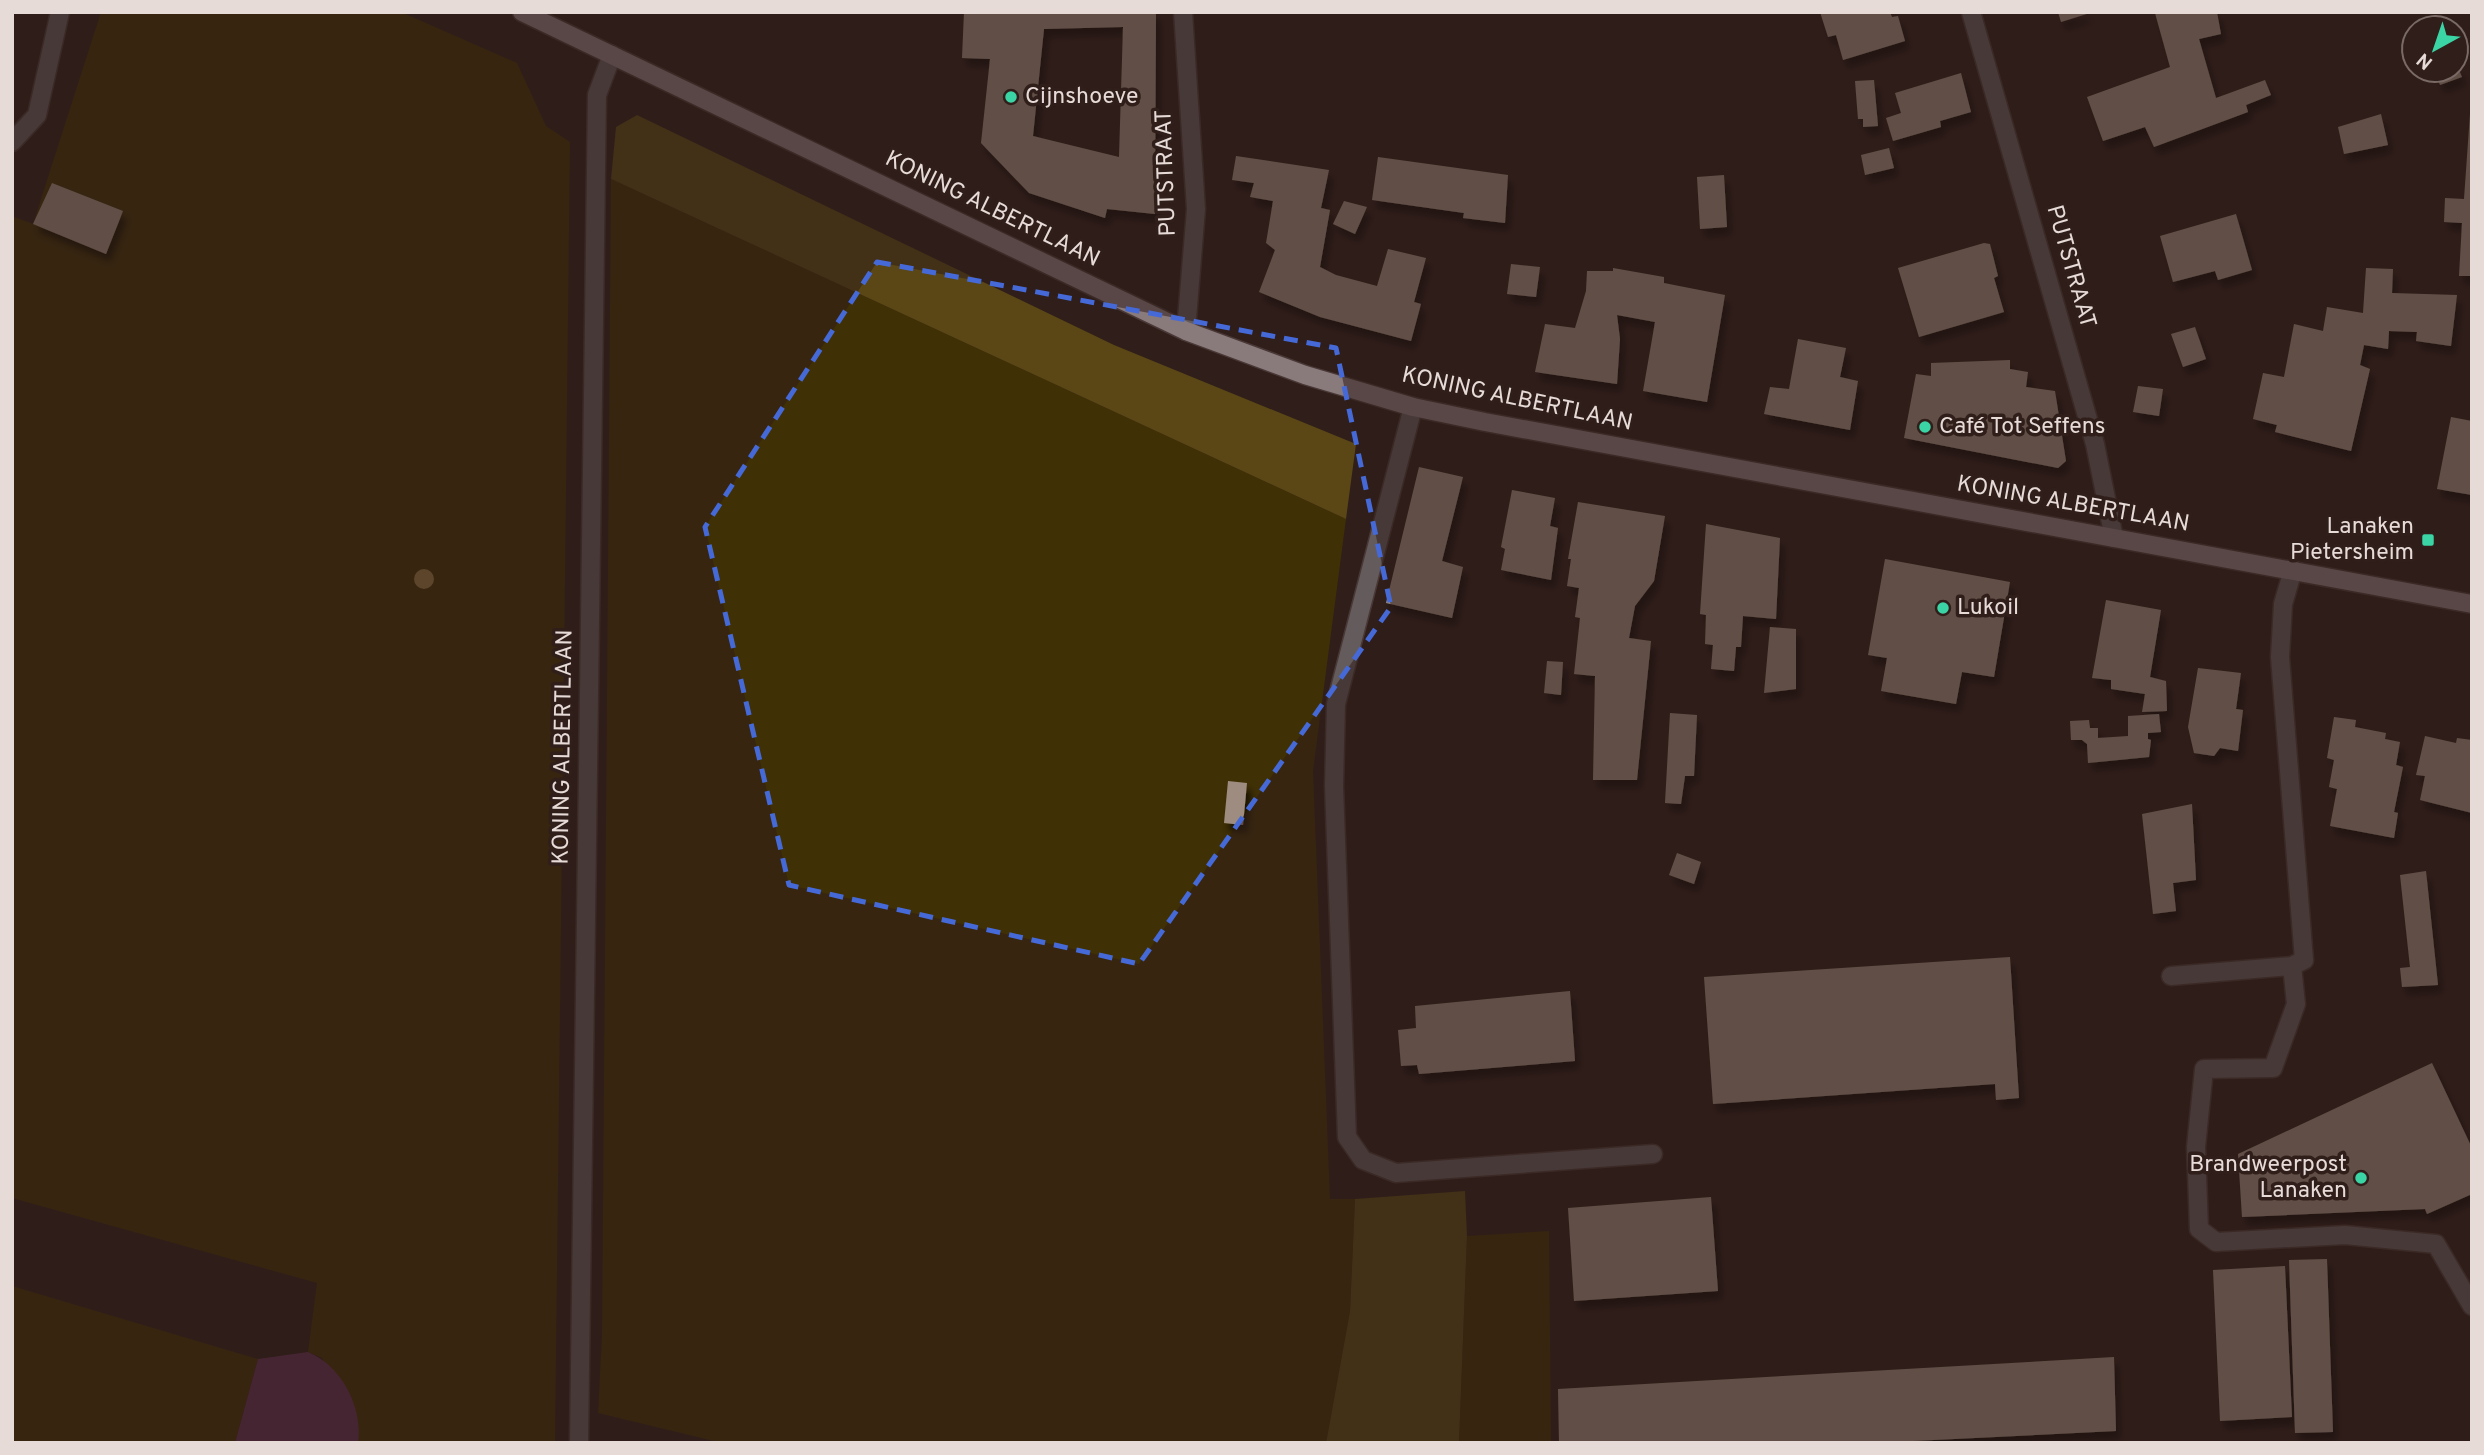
<svg xmlns="http://www.w3.org/2000/svg" width="2484" height="1455" viewBox="0 0 2484 1455" font-family="Overpass,sans-serif">
<style>
.green{fill:#403005}
.forest{fill:#5a4715}
.water{fill:#632f52}
.building{fill:#9d8c7f;fill-rule:evenodd;filter:url(#shadow)}
.lines{fill:none;stroke-linecap:round;stroke-linejoin:round}
.lane-casing{stroke:#493835;stroke-width:21}
.street-casing{stroke:#493835;stroke-width:21}
.secondary-casing{stroke:#493835;stroke-width:21}
.lane{stroke:#645b5c;stroke-width:18}
.street{stroke:#645b5c;stroke-width:18}
.secondary{stroke:#897a7c;stroke-width:18}
.tree{fill:#927642}
.marked{fill:none;stroke:#456ad8;stroke-width:5;stroke-dasharray:14 9;stroke-linejoin:round}
.poi-dot{fill:#3ad4a5;stroke:#2f1e1a;stroke-width:2.5}
.labels{text-anchor:middle;dominant-baseline:central;stroke-width:7;stroke-linejoin:round;paint-order:stroke}
.poi-label{font-size:23px;fill:#e7dbd8;stroke:#2f1e1a;text-anchor:start}
.street-label{font-size:23px;fill:#e7dbd8;stroke:#2f1e1a}
</style>
<defs>
<filter id="shadow"><feDropShadow dx="4.5" dy="8" stdDeviation="3.5" flood-color="#0009"/></filter>
</defs>
<rect width="100%" height="100%" fill="#2f1e1a"/>
<path class="green" d="M 101,12 L 401,12 L 517,63 L 546,126 L 570,142 L 555,1443 L 356,1443 L 322,1358 L 308,1352 L 317,1283 L 12,1198 L 12,216 L 33,224 Z
M 611,179 L 1346,519 L 1313,771 L 1330,1199 L 1355,1199 L 1350,1311 L 1326,1443 L 722,1443 L 598,1413 L 602,1336 Z
M 1549,1231 L 1551,1443 L 1459,1443 L 1467,1236 Z
M 12,1286 L 258,1359 L 235,1443 L 12,1443 Z"/>
<path class="forest" d="M 637,115 L 1114,345 L 1356,444 L 1346,519 L 611,179 L 616,127 Z
M 1465,1191 L 1467,1236 L 1459,1443 L 1326,1443 L 1350,1311 L 1355,1199 Z"/>
<path class="water" d="M 308,1352 C 342,1366 363,1408 358,1443 L 235,1443 L 258,1359 Z"/>
<path class="building" d="M 964,12 L 1156,12 L 1155,214 L 1107,209 L 1105,218 L 1029,193 L 981,143 L 990,59 L 962,58 ZM 1123,27 L 1119,157 L 1033,136 L 1044,29 Z
M 1820,12 L 1890,12 L 1892,17 L 1898,16 L 1905,41 L 1843,60 L 1836,35 L 1828,37 Z
M 2058,12 L 2090,12 L 2090,13 L 2061,22 Z
M 2159,12 L 2217,12 L 2221,34 L 2199,39 L 2216,98 L 2265,80 L 2271,95 L 2246,105 L 2248,112 L 2154,147 L 2145,127 L 2103,141 L 2087,97 L 2170,67 L 2155,13 Z
M 2456,63 L 2462,77 L 2440,85 L 2434,70 L 2456,70 Z
M 1961,73 L 1971,112 L 1940,121 L 1941,127 L 1893,141 L 1886,118 L 1901,113 L 1895,93 Z
M 1874,80 L 1878,126 L 1863,127 L 1863,119 L 1858,119 L 1855,81 Z
M 2381,114 L 2388,145 L 2344,154 L 2338,127 Z
M 2470,114 L 2472,114 L 2472,276 L 2459,276 L 2462,223 L 2444,222 L 2445,198 L 2464,199 Z
M 1889,148 L 1894,168 L 1865,175 L 1861,155 Z
M 1236,156 L 1329,170 L 1321,208 L 1330,210 L 1320,267 L 1336,275 L 1377,286 L 1388,249 L 1426,258 L 1414,302 L 1421,304 L 1411,341 L 1320,317 L 1259,292 L 1275,250 L 1266,243 L 1273,201 L 1250,197 L 1254,183 L 1232,180 Z
M 1378,157 L 1508,175 L 1505,223 L 1463,218 L 1464,213 L 1372,200 Z
M 1724,175 L 1727,227 L 1700,229 L 1697,177 Z
M 52,183 L 123,211 L 106,254 L 33,224 Z
M 1344,201 L 1367,207 L 1355,234 L 1333,224 Z
M 2236,214 L 2252,270 L 2218,280 L 2215,271 L 2173,282 L 2160,236 Z
M 1984,243 L 1990,244 L 1998,276 L 1994,278 L 2004,312 L 1919,337 L 1898,268 Z
M 1511,264 L 1540,267 L 1536,297 L 1507,294 Z
M 1613,268 L 1664,277 L 1664,283 L 1725,295 L 1707,402 L 1643,391 L 1655,322 L 1617,315 L 1620,339 L 1617,384 L 1535,372 L 1545,324 L 1575,328 L 1586,291 L 1587,271 L 1613,271 Z
M 2366,268 L 2393,269 L 2392,293 L 2457,295 L 2451,346 L 2416,341 L 2417,332 L 2389,331 L 2388,349 L 2364,345 L 2360,365 L 2370,369 L 2351,451 L 2275,432 L 2277,425 L 2253,419 L 2263,373 L 2284,377 L 2294,324 L 2323,331 L 2327,307 L 2363,313 Z
M 2195,327 L 2206,359 L 2183,367 L 2171,334 Z
M 1798,339 L 1846,348 L 1840,377 L 1858,381 L 1850,430 L 1764,414 L 1770,387 L 1789,389 Z
M 2010,360 L 2010,369 L 2028,372 L 2026,387 L 2055,391 L 2066,461 L 2058,468 L 1904,438 L 1916,374 L 1931,376 L 1931,363 Z
M 2138,386 L 2163,389 L 2159,416 L 2133,412 Z
M 2451,417 L 2472,421 L 2472,495 L 2437,489 Z
M 1419,467 L 1463,477 L 1442,561 L 1463,567 L 1452,618 L 1386,603 Z
M 1512,490 L 1555,498 L 1550,526 L 1558,528 L 1551,580 L 1501,570 L 1505,549 L 1501,547 Z
M 1578,502 L 1665,516 L 1654,581 L 1635,606 L 1629,638 L 1651,641 L 1637,780 L 1593,780 L 1595,676 L 1574,674 L 1580,618 L 1575,617 L 1579,588 L 1567,586 L 1571,559 L 1568,559 Z
M 1706,524 L 1780,538 L 1776,619 L 1743,616 L 1741,647 L 1736,647 L 1734,671 L 1711,669 L 1713,645 L 1705,644 L 1706,615 L 1700,614 Z
M 1885,559 L 2010,582 L 1994,677 L 1962,672 L 1956,704 L 1881,691 L 1887,658 L 1868,655 Z
M 2106,600 L 2161,610 L 2150,677 L 2166,681 L 2167,711 L 2142,712 L 2145,694 L 2111,689 L 2111,680 L 2092,678 Z
M 1770,627 L 1796,629 L 1796,689 L 1764,693 Z
M 1547,661 L 1563,662 L 1561,695 L 1544,693 Z
M 2198,668 L 2241,673 L 2236,709 L 2243,710 L 2238,751 L 2220,748 L 2214,756 L 2194,753 L 2188,727 Z
M 1670,713 L 1697,715 L 1694,776 L 1685,776 L 1681,804 L 1665,803 Z
M 2159,714 L 2161,732 L 2148,733 L 2148,739 L 2151,740 L 2149,757 L 2088,763 L 2087,744 L 2082,740 L 2071,740 L 2070,721 L 2089,720 L 2090,728 L 2098,728 L 2098,738 L 2128,736 L 2128,716 Z
M 2334,717 L 2356,720 L 2355,727 L 2386,733 L 2385,739 L 2400,742 L 2396,765 L 2403,767 L 2394,812 L 2398,813 L 2394,838 L 2330,826 L 2337,789 L 2329,787 L 2334,760 L 2327,758 Z
M 2425,736 L 2456,743 L 2457,738 L 2472,740 L 2472,813 L 2420,800 L 2425,776 L 2416,775 Z
M 1228,781 L 1247,783 L 1243,825 L 1224,823 Z
M 2192,804 L 2196,880 L 2173,883 L 2176,911 L 2153,914 L 2142,814 Z
M 1677,853 L 1701,862 L 1694,884 L 1669,875 Z
M 2426,871 L 2438,985 L 2402,987 L 2400,968 L 2410,967 L 2400,875 Z
M 2010,957 L 2019,1098 L 1996,1100 L 1995,1084 L 1713,1104 L 1704,977 Z
M 1570,991 L 1575,1061 L 1419,1074 L 1417,1065 L 1401,1066 L 1398,1030 L 1416,1028 L 1415,1006 Z
M 2432,1063 L 2472,1148 L 2472,1194 L 2427,1214 L 2425,1209 L 2242,1217 L 2238,1154 Z
M 1711,1197 L 1718,1291 L 1574,1301 L 1568,1208 Z
M 2327,1259 L 2333,1432 L 2295,1433 L 2289,1260 Z
M 2285,1266 L 2292,1417 L 2220,1421 L 2213,1270 Z
M 2114,1357 L 2116,1431 L 1872,1443 L 1559,1443 L 1558,1389 Z"/>
<g class="lines">
<defs>
<path id="lane" d="M 12,142 L 37,115 L 60,12
M 1413,407 L 1336,704 L 1334,786 L 1347,1137 L 1363,1160 L 1396,1173 L 1653,1154
M 2292,966 L 2296,1004 L 2273,1068 L 2204,1069 L 2196,1147 L 2199,1229 L 2216,1242 L 2345,1235 L 2436,1244 L 2472,1306
M 2171,976 L 2292,966 L 2304,960 L 2280,657 L 2283,604 L 2293,570"/>
<path id="street" d="M 1183,12 L 1196,209 L 1186,331
M 1971,12 L 2095,444 L 2114,538
M 579,1443 L 597,95 L 612,55"/>
<path id="secondary" d="M 522,12 L 1186,331 L 1305,375 L 1413,407 L 1485,422 L 2472,604"/>
</defs>
<use href="#lane" class="lane-casing"/>
<use href="#street" class="street-casing"/>
<use href="#secondary" class="secondary-casing"/>
<use href="#lane" class="lane"/>
<use href="#street" class="street"/>
<use href="#secondary" class="secondary"/>
</g>
<circle class="tree" cx="424" cy="579" r="10"/>
<path d="M0 0H2484V1455H0ZM 877,262 L 1336,348 L 1391,607 L 1139,964 L 789,885 L 705,527 Z" fill="#2f1e1a" fill-opacity=".55" fill-rule="evenodd"/>
<path class="marked" d="M 877,262 L 1336,348 L 1391,607 L 1139,964 L 789,885 L 705,527 Z"/>
<g class="poi-dot">
<circle cx="1011" cy="97" r="7"/>
<circle cx="1925" cy="427" r="7"/>
<rect x="2421" y="533" width="14" height="14" rx="3.5"/>
<circle cx="1943" cy="608" r="7"/>
<circle cx="2361" cy="1178" r="7"/>
</g>
<g class="labels">
<g class="poi-label">
<text x="1025" y="97">Cijnshoeve</text>
<text x="1939" y="427">Café Tot Seffens</text>
<text x="2414" y="527" text-anchor="end">Lanaken<tspan x="2414" dy="26">Pietersheim</tspan></text>
<text x="1957" y="608">Lukoil</text>
<text x="2347" y="1165" text-anchor="end">Brandweerpost<tspan x="2347" dy="26">Lanaken</tspan></text>
</g>
<g class="street-label">
<text transform="translate(1167 173) rotate(-92)">PUTSTRAAT</text>
<text transform="translate(992 210) rotate(26)">KONING ALBERTLAAN</text>
<text transform="translate(2070 267) rotate(74)">PUTSTRAAT</text>
<text transform="translate(1517 400) rotate(12)">KONING ALBERTLAAN</text>
<text transform="translate(2073 505) rotate(10)">KONING ALBERTLAAN</text>
<text transform="translate(564 747) rotate(-89)">KONING ALBERTLAAN</text>
</g>
</g>
<rect width="2484" height="1455" fill="none" stroke="#e7dbd8" stroke-width="28"/>
<g transform="translate(2435 49) rotate(220)"><circle r="33" fill="#2f1e1a" stroke="#796a66" stroke-width="2"/>
<path d="M0-5L12 26L0 18L-12 26Z" fill="#3ad4a5"/>
<text y="-10" font-size="19" font-weight="bold" text-anchor="middle" fill="#e7dbd8">N</text>
</g>
</svg>
